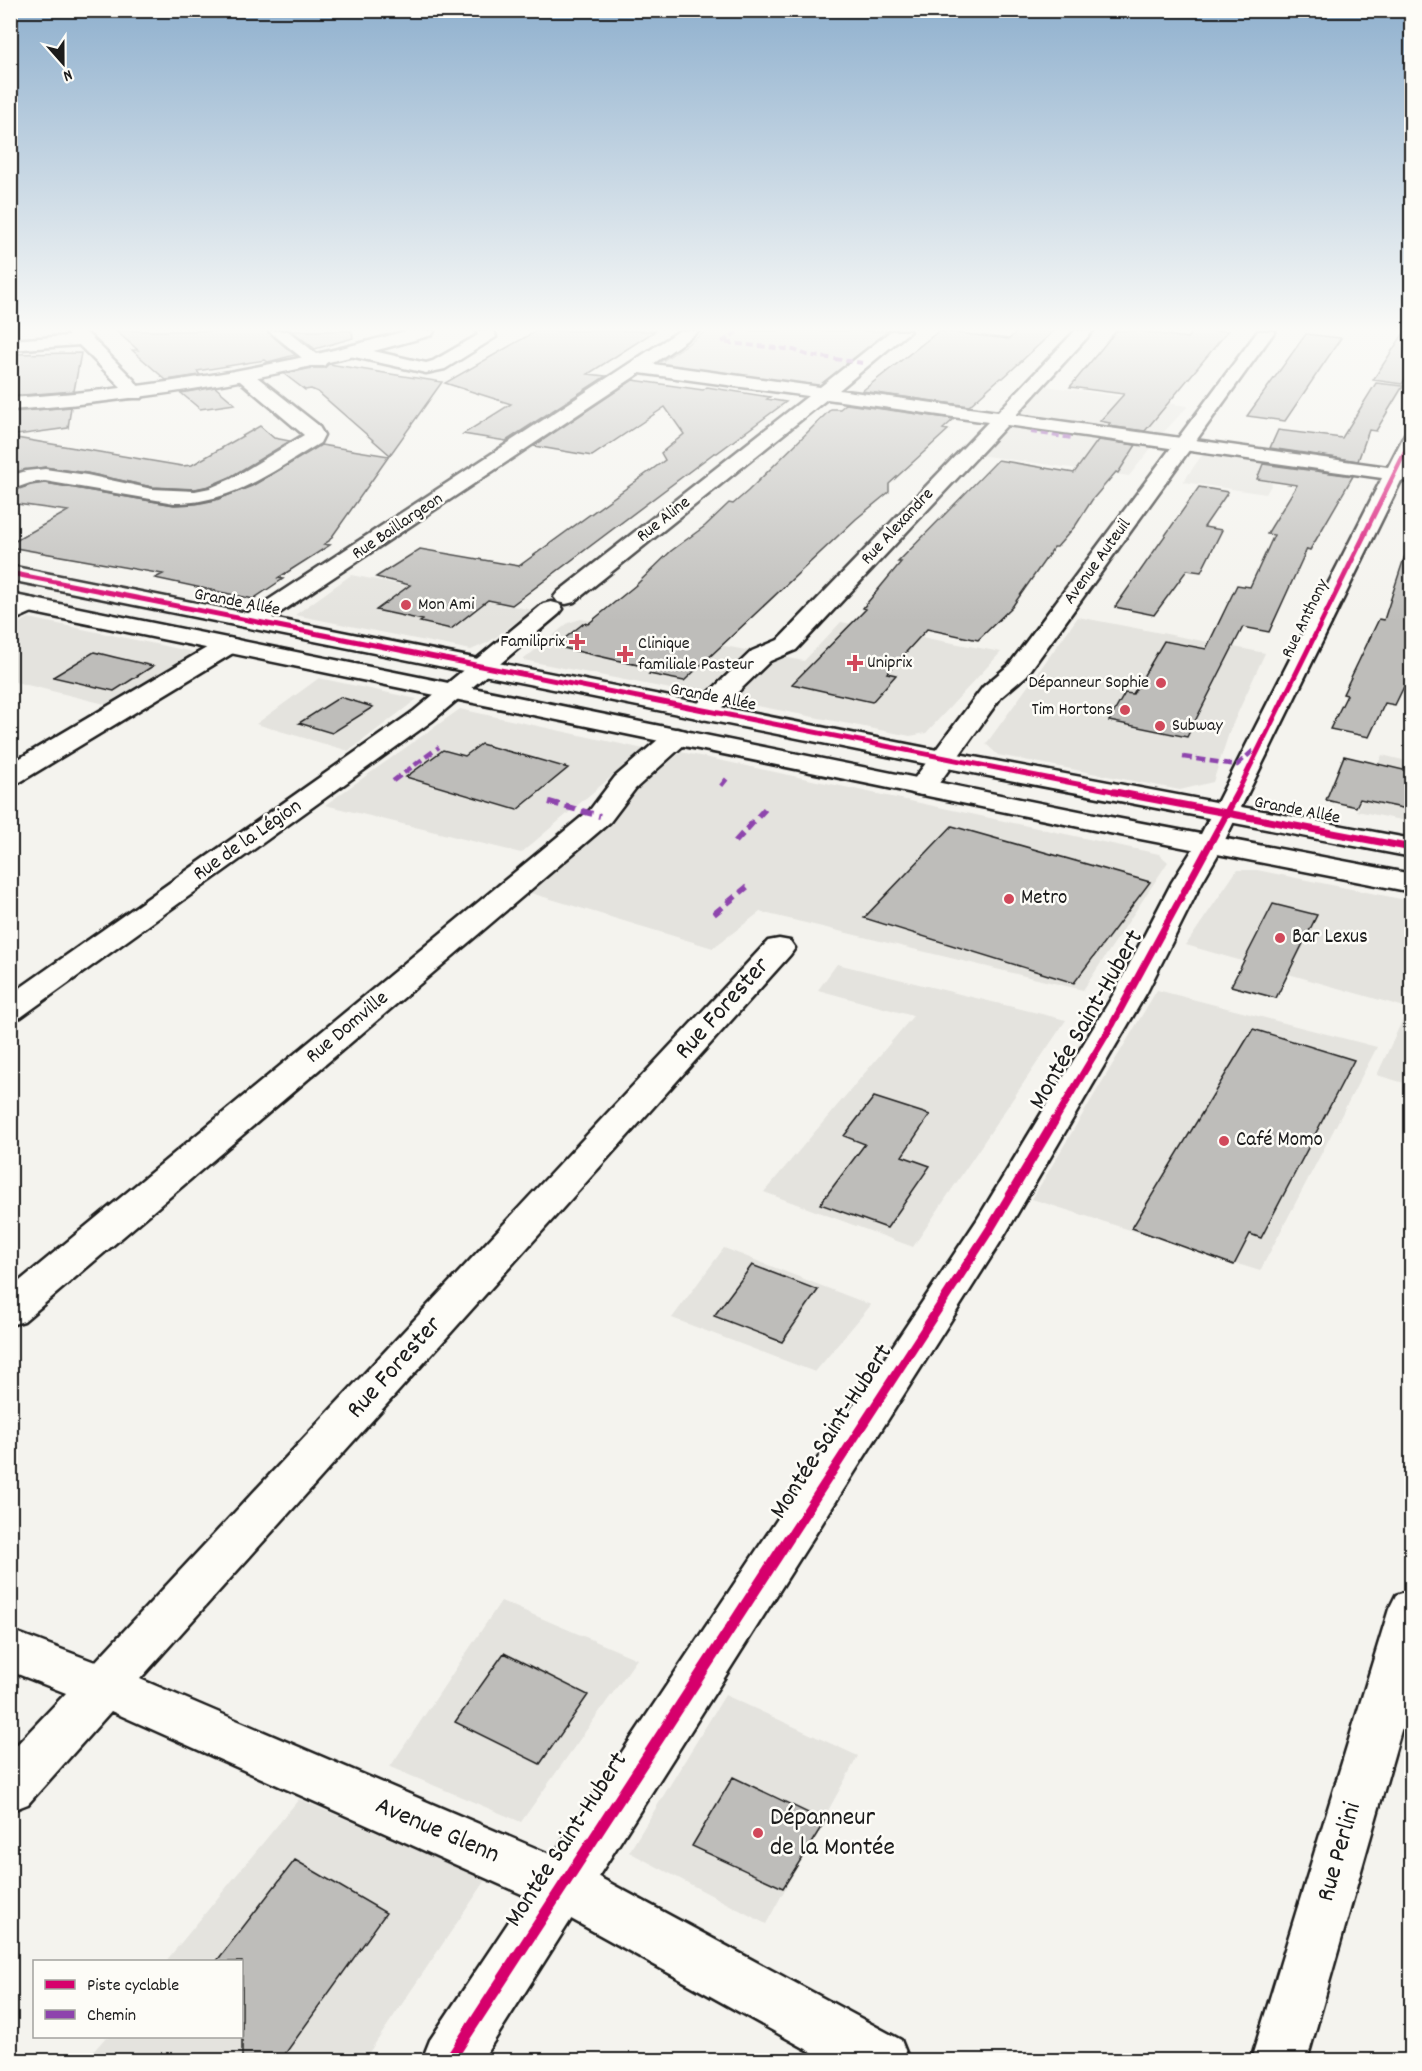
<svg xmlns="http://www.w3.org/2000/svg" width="1422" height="2071" viewBox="0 0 1422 2071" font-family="Dekko,sans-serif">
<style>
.built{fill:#e4e3de}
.green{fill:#d4d3cf;stroke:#787876;stroke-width:1.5}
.building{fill:#bebdba;stroke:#1c1c1c;stroke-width:1.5}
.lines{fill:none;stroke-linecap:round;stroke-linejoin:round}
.minor-casing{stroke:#1c1c1c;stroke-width:5}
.tertiary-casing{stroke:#1c1c1c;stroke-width:5}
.secondary-casing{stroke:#1c1c1c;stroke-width:5}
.minor{fill:#fdfcf7;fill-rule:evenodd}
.tertiary{fill:#fdfcf7;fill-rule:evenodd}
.secondary{fill:#fdfcf7;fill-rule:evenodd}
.quiet-far2{stroke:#8e44ad;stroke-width:4;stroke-dasharray:7 4;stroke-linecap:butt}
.quiet-far1{stroke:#8e44ad;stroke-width:4.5;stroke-dasharray:9 4.5;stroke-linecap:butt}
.quiet{stroke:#8e44ad;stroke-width:6;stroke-dasharray:11 6;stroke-linecap:butt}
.cycleway-far4-casing{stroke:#fdfcf7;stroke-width:7}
.cycleway-far3-casing{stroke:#fdfcf7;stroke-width:8}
.cycleway-far2-casing{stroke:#fdfcf7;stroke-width:10}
.cycleway-far1-casing{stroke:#fdfcf7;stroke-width:13}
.cycleway-casing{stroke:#fdfcf7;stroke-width:15}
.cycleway-far4{stroke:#d6006c;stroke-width:4.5}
.cycleway-far3{stroke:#d6006c;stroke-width:5}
.cycleway-far2{stroke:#d6006c;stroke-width:7}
.cycleway-far1{stroke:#d6006c;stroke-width:9}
.cycleway{stroke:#d6006c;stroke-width:11}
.poi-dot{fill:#d1495b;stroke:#fdfcf7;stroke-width:2}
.labels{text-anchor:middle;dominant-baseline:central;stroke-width:5;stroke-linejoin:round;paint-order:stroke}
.far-street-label{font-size:18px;fill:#1c1c1c;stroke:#fdfcf7}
.far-poi-label{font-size:18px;fill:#1c1c1c;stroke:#fdfcf7;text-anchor:start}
.street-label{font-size:21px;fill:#1c1c1c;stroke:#fdfcf7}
.poi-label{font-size:21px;fill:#1c1c1c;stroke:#fdfcf7;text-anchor:start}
.near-street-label{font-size:26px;fill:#1c1c1c;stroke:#fdfcf7}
.near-poi-label{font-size:26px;fill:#1c1c1c;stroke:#fdfcf7;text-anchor:start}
</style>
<rect width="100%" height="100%" fill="#f4f3ee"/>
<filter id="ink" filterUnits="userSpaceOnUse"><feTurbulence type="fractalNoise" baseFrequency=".0167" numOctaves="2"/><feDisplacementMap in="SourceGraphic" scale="12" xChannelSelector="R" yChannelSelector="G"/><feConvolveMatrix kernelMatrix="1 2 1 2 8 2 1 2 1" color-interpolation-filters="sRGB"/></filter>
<g filter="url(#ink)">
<path class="built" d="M 1038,385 L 1188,406 L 1163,433 L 1018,417 L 1013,413 Z
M 1004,423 L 1152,447 L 1129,476 L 971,454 Z
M 1211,453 L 1285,461 L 1266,494 L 1183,482 L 1202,455 Z
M 351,575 L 533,610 L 489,642 L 471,650 L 295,615 Z
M 1078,617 L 1265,653 L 1230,730 L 1213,782 L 1180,790 L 998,755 L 986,744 Z
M 29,618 L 189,651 L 199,654 L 113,706 L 11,681 L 11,627 Z
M 581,619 L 804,661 L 841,622 L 1001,652 L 926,733 L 910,736 L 523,660 L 568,623 Z
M 319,678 L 417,699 L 349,751 L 256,724 Z
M 460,709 L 644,749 L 521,853 L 325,805 Z
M 681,752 L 1159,854 L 1168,862 L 1083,990 L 760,912 L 713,948 L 521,890 Z
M 1382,755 L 1411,762 L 1411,822 L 1357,811 Z
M 1237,870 L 1257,870 L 1411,901 L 1411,1085 L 1377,1075 L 1408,1008 L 1186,945 Z
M 837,964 L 1066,1020 L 913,1247 L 764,1192 L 913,1016 L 818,990 Z
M 1157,990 L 1377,1047 L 1260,1271 L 1032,1199 Z
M 724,1248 L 871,1305 L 815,1372 L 672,1318 Z
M 501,1601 L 637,1659 L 521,1822 L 390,1767 Z
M 725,1695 L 858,1756 L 766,1924 L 629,1852 Z
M 299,1799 L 486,1880 L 364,2060 L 86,2060 L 106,2037 L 242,2036 L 242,1962 L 166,1961 Z"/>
<path class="green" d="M 707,331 L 890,331 L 818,391 L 655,366 Z"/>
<path class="building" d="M 116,331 L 267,331 L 295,355 L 268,362 L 265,360 L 197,371 L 200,375 L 166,380 L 132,350 L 138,350 Z
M 292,331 L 352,331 L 353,338 L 315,349 Z
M 536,331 L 655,331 L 588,374 L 606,376 L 506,441 L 463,434 L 511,404 L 445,383 Z
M 939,331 L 1009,339 L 1018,331 L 1054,331 L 1003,378 L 1000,378 L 969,406 L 862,391 Z
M 1116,331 L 1138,331 L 1187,338 L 1193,331 L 1228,331 L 1145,431 L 1108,426 L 1110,423 L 1100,421 L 1124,394 L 1070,387 Z
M 1405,331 L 1412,331 L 1412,368 L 1402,384 L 1373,380 Z
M 1306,334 L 1341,338 L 1285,421 L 1247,416 Z
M 81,353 L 74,391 L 10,396 L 10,354 Z
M 329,364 L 397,375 L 442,382 L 390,455 L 318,392 L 311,389 L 305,390 L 284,374 L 312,368 L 324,368 Z
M 633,380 L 703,390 L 707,387 L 770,397 L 767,399 L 786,402 L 717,453 L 714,453 L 512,605 L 488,600 L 451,629 L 420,622 L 423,620 L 376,610 L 410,585 L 376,577 L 420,549 L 519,566 L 665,460 L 661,453 L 684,434 L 665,407 L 592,456 L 534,446 Z
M 1376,383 L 1403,386 L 1376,431 L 1369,430 L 1358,461 L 1270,448 L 1278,430 L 1342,438 Z
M 215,387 L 235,404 L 200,409 L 181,393 Z
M 846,404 L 954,419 L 943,429 L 948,430 L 889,484 L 889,492 L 856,519 L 684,681 L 649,674 L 655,669 L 555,646 L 584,623 L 588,624 L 636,585 L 671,551 L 705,526 L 729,503 L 733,504 L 748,491 L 831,409 L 840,409 Z
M 71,407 L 68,428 L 10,436 L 10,412 Z
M 260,426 L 274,438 L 290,441 L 230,477 L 209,486 L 195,489 L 152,487 L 87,473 L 45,467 L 10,473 L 10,437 L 182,466 L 192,465 Z
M 1098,440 L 1136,445 L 1118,473 L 1116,472 L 1092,500 L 1076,525 L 1057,547 L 1054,547 L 1012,607 L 978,640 L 927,629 L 887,673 L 896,675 L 872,702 L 792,684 L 866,609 L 863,608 L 901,562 L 898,562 L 998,460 L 1074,473 Z
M 321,445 L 389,456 L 329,541 L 324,544 L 330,545 L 278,578 L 283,579 L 253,599 L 155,578 L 163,574 L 10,547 L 10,544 L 68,511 L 10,503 L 10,492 L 31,485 L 45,483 L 174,505 L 196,504 L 216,500 L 252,486 Z
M 1263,464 L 1353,476 L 1310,550 L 1307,549 L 1269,632 L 1243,627 L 1187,737 L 1109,721 L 1125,693 L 1133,694 L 1164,641 L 1206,649 L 1237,585 L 1250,587 L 1274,535 L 1267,534 L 1297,485 L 1257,479 Z
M 1199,487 L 1228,492 L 1204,527 L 1222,530 L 1201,572 L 1187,570 L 1154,615 L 1115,607 Z
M 1406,552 L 1412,553 L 1412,670 L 1395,705 L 1385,703 L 1369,737 L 1330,729 L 1347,695 L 1343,694 L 1379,619 L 1384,620 Z
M 94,652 L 114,657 L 153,666 L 114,691 L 53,677 Z
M 340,697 L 373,707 L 332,733 L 299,723 Z
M 481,744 L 533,758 L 568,768 L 517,810 L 406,777 L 443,750 L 465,756 Z
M 1344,756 L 1412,772 L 1412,810 L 1360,799 L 1356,807 L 1326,800 Z
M 952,826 L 1150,882 L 1074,983 L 864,918 Z
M 1273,904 L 1317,915 L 1276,998 L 1231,986 Z
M 1253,1029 L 1354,1060 L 1261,1238 L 1250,1234 L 1234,1265 L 1132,1228 Z
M 874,1097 L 930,1115 L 902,1156 L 930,1166 L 887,1228 L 820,1204 L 865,1144 L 844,1136 Z
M 752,1265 L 818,1290 L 782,1342 L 714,1316 Z
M 504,1653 L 588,1695 L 540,1764 L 455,1722 Z
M 733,1777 L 825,1821 L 783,1888 L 692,1846 Z
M 295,1860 L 386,1913 L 280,2061 L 242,2061 L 242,1962 L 216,1962 Z"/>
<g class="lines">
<defs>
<path id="minor" d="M 66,331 L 84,331 L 90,336 L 134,380 L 144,394 L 142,398 L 128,398 L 122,388 L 79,345 L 10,350 L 10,340 L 69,336 Z
M 269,331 L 288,331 L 327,362 L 324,366 L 312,366 Z
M 476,331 L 494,331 L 496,337 L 445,369 L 426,373 L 350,356 L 347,352 L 350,348 L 356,347 L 426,363 L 433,361 L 478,335 Z
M 679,331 L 699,331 L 653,364 L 820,387 L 891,331 L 910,331 L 839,390 L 998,412 L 1075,331 L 1093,331 L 1016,415 L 1388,467 L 1405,434 L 1412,432 L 1412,459 L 1407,469 L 1412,470 L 1412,482 L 1401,481 L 1220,850 L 1210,853 L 1200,850 L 1196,844 L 1382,478 L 1007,425 L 796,650 L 770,661 L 712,717 L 703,720 L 694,717 L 690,712 L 694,707 L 752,651 L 778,640 L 988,422 L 827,399 L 574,602 L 566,604 L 558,602 L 554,597 L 558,592 L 808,396 L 640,373 L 260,626 L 252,628 L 244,626 L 240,621 L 244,616 Z
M 246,372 L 252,373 L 318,425 L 324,435 L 320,443 C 271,472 233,503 174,503 L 45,481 L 30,483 L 10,490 L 10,476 L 26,471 L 45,469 L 87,475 L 152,489 L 195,491 L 210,488 L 231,479 L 304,435 L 240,381 L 237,377 L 240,373 Z
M 29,598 L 37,600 L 41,605 L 37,610 L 10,622 L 10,605 Z
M 551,602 L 559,604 L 563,609 L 559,614 L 432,721 L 21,1017 L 10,1020 L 10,995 L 414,711 L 543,604 Z
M 229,638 L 238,640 L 241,645 L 238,650 L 20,782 L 10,784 L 10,764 L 220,640 Z
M 677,729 L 686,731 L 690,737 L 686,743 L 635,789 L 610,822 L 24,1321 L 10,1325 L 10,1289 L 590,810 L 615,777 L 668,731 Z
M 779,939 L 790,941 L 795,948 L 790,955 L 140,1679 L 582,1868 L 901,2040 L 909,2060 L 826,2060 L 544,1904 L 111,1711 L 28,1804 L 10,1811 L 10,1752 L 66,1693 L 10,1671 L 10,1630 L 95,1662 L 768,941 Z
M 1412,1590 L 1412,1692 L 1307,2060 L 1251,2060 L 1389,1609 L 1396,1595 Z"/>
<path id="tertiary" d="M 406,331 L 434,331 L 432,335 C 293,375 155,400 10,410 L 10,398 C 145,390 276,368 406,331 Z
M 1258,331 L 1275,331 L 1027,675 L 1001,697 L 932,793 L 922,795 L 912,793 L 908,787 L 983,687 L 1009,665 Z
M 1210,835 L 1220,838 L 1224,844 L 1202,882 L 1147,992 L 1003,1238 L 482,2060 L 422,2060 L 430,2040 L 977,1220 L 1115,992 L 1172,882 L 1200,838 Z"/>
<path id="secondary" d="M 10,566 L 942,751 L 1412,839 L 1412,857 L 942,767 L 10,580 Z
M 10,594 L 1089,813 L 1412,874 L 1412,892 L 1089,829 L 10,608 Z"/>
</defs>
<use href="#minor" class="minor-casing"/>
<use href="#tertiary" class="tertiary-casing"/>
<use href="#secondary" class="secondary-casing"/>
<use href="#minor" class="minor"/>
<use href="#tertiary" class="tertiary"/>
<use href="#secondary" class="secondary"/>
<path class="quiet-far2" d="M 737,332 L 722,342 L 794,350 L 807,355 L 863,363
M 1031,432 L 1072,438"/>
<path class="quiet-far1" d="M 1183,757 L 1237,765 L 1255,749
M 393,781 L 439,747
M 721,786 L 729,776"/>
<path class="quiet" d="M 549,802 L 600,816
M 735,842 L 765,809
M 714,914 L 747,887"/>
<defs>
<path id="cycleway-far4" d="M 1364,535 L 1412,438"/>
<path id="cycleway-far3" d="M 10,573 L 1123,793
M 1237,793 L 1365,534"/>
<path id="cycleway-far2" d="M 1115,792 L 1412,848
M 1054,1122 L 1112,1025 L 1238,792"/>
<path id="cycleway-far1" d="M 788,1540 L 990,1229 L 1055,1120"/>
<path id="cycleway" d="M 450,2060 L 789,1538"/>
</defs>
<use href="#cycleway-far4" class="cycleway-far4-casing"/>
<use href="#cycleway-far3" class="cycleway-far3-casing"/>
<use href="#cycleway-far2" class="cycleway-far2-casing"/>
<use href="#cycleway-far1" class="cycleway-far1-casing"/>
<use href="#cycleway" class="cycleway-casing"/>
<use href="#cycleway-far4" class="cycleway-far4"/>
<use href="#cycleway-far3" class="cycleway-far3"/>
<use href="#cycleway-far2" class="cycleway-far2"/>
<use href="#cycleway-far1" class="cycleway-far1"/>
<use href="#cycleway" class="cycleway"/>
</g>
</g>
<linearGradient id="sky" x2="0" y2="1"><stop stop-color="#8fb0ce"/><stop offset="0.53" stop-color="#fafaf7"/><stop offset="1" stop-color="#fafaf7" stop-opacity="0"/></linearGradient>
<rect width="1422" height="621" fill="url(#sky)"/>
<g class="poi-dot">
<circle cx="406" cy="605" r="6"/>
<path d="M574 633h6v6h6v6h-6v6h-6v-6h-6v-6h6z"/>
<path d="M622 645h6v6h6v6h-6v6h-6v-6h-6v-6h6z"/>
<path d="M852 654h6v6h6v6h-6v6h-6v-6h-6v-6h6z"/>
<circle cx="1161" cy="683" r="6"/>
<circle cx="1125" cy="710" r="6"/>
<circle cx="1160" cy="726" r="6"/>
<circle cx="1009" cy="899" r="6"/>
<circle cx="1280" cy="938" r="6"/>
<circle cx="1224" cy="1141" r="6"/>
<circle cx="758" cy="1833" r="6"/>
</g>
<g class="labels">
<g class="far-street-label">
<text transform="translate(664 520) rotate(-38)">Rue Aline</text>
<text transform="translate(398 527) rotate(-34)">Rue Baillargeon</text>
<text transform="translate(898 527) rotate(-47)">Rue Alexandre</text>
<text transform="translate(1098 562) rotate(-54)">Avenue Auteuil</text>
<text transform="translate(237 603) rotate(11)">Grande Allée</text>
<text transform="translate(1306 619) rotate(-64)">Rue Anthony</text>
<text transform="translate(713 698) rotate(11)">Grande Allée</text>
<text transform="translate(1297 811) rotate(11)">Grande Allée</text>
</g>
<g class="far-poi-label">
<text x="418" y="605">Mon Ami</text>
<text x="565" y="642" text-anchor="end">Familiprix</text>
<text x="638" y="644">Clinique<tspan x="638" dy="21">familiale Pasteur</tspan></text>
<text x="867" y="663">Uniprix</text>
<text x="1149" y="683" text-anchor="end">Dépanneur Sophie</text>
<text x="1113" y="710" text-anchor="end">Tim Hortons</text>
<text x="1172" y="726">Subway</text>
</g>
<g class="street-label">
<text transform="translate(248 841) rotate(-35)">Rue de la Légion</text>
<text transform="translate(348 1028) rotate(-40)">Rue Domville</text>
</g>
<g class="poi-label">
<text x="1021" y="899">Metro</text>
<text x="1292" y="938">Bar Lexus</text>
<text x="1236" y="1141">Café Momo</text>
</g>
<g class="near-street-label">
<text transform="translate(723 1009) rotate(-48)">Rue Forester</text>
<text transform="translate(1087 1020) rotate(-60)">Montée Saint-Hubert</text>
<text transform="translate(395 1368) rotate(-48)">Rue Forester</text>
<text transform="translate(832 1432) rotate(-57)">Montée Saint-Hubert</text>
<text transform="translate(437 1831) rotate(23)">Avenue Glenn</text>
<text transform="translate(567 1840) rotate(-57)">Montée Saint-Hubert</text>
<text transform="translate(1340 1852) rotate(-74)">Rue Perlini</text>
</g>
<g class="near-poi-label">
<text x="770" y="1818">Dépanneur<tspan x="770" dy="30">de la Montée</tspan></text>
</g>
</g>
<rect width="1422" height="2071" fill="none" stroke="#fdfcf7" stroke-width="36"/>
<rect x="18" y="18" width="1386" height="2035" fill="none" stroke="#1c1c1c" stroke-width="2" filter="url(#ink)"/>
<rect x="33" y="1960" width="210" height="78" fill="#fdfcf7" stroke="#a3a29f" stroke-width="1.5"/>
<rect x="45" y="1980" width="30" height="9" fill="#d6006c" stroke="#a3a29f" stroke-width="1.5"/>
<text x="87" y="1990" font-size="18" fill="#1c1c1c">Piste cyclable</text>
<rect x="45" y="2010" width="30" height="9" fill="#8e44ad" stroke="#a3a29f" stroke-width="1.5"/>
<text x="87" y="2020" font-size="18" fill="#1c1c1c">Chemin</text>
<g transform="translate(63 63) rotate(159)" stroke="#fdfcf7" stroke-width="4.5" paint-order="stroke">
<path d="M0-4.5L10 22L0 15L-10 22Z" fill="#1c1c1c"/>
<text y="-9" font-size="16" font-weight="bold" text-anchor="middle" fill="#1c1c1c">N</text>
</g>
</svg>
